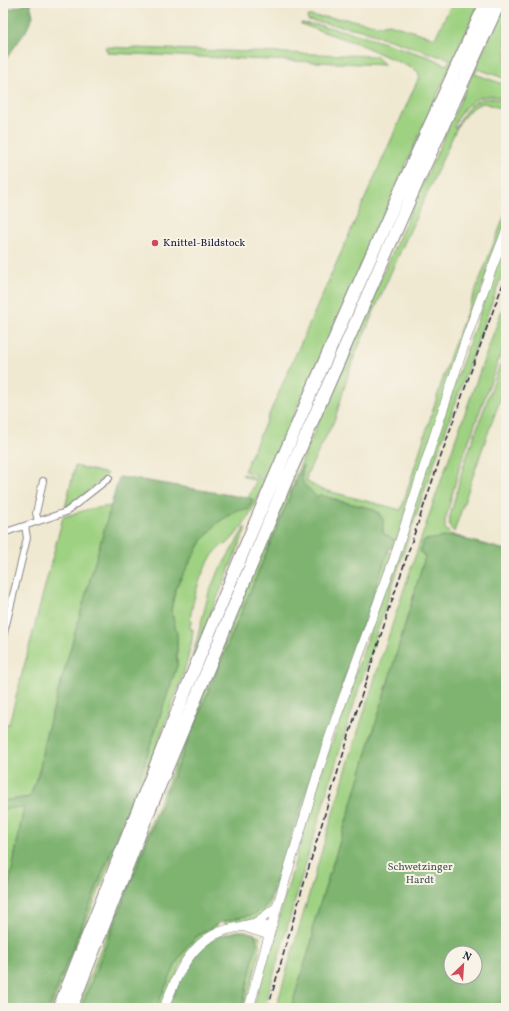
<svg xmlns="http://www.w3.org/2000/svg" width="509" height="1011" viewBox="0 0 509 1011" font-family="Vollkorn,serif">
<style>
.green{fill:#9ed181;stroke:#607a5e}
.forest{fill:#7eb36f;stroke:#506a55;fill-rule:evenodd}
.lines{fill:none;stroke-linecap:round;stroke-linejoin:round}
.minor-casing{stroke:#898686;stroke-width:8}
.secondary-casing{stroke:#898686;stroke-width:10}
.motorway-casing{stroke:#898686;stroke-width:14}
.minor{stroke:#fff;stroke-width:6}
.secondary{stroke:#fff;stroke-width:9}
.motorway{stroke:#fff;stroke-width:12}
.rail{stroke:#22223b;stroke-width:1.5;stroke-dasharray:6 3;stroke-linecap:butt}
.poi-dot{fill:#d1495b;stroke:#f7f3e8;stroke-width:1.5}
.labels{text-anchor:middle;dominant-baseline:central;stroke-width:4;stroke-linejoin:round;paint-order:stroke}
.poi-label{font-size:11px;fill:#22223b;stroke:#f7f3e8;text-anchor:start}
.park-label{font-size:11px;fill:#475750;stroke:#f7f3e8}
</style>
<rect width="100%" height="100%" fill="#f7f3e8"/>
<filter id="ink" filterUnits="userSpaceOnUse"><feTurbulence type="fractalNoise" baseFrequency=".025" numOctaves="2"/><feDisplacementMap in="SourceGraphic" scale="8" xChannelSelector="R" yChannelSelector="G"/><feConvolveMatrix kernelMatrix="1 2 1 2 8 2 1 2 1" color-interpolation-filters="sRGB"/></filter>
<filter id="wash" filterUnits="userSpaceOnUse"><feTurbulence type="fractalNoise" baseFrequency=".012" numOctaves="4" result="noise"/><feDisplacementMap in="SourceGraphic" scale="16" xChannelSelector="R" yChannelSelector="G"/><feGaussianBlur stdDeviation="0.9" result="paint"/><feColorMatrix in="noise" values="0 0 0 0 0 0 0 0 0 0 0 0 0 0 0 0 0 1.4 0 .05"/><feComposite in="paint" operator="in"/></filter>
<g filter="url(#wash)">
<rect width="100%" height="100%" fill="#f0e9d1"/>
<path class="green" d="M 452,3 L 479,3 L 407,162 L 267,476 L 266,476 L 265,477 L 244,471 L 419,77 L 418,71 L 359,44 L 303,25 L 301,24 L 301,23 L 319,25 L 353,33 L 429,57 L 439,61 L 439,62 L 447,65 L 450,59 L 441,56 L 441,57 L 357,29 L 308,20 L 307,17 L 308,16 L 311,16 C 324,17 338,18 352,20 C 363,22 378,27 389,24 L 435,38 Z
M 505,3 L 506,79 L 478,69 L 475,74 L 506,85 L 506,99 C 479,90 463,103 454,127 L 456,128 C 467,104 478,93 506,101 L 506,110 L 484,103 C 473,105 465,115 459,123 L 392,270 L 352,362 L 335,419 L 307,474 L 306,481 L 320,489 L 401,510 L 451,353 L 506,212 L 506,223 L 489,267 L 396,541 L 383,533 L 383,519 L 378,512 L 370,508 L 343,502 L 324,496 L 319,495 L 317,497 L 303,483 L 302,478 L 302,466 L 295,485 L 293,484 L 294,482 L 293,482 C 361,321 432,162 505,3 Z
M 105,47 L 376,56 L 385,65 L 108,53 Z
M 506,239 L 506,264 C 458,393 412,523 370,654 C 332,771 298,890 264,1008 L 253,1008 L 315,792 L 443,417 Z
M 506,299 L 506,340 L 461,462 L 445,521 L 445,528 L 450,534 L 466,539 L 452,536 L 420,551 L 425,557 L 353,800 L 312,929 L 313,936 L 312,940 L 291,1008 L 276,1008 C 310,890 344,773 382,656 C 421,536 463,417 506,299 Z
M 500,365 L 506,368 L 506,384 L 485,441 L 454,532 C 450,528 449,526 449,520 L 464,464 Z
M 75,466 L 108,474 L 76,501 L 65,508 Z
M 243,474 L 264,479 L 263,481 L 265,482 C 255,504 244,529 226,545 L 224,544 C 203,559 194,595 190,619 L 192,620 L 192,624 L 190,624 L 190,629 L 193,629 C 193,637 191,645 189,653 C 183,681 170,707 161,735 L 52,1008 L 49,1008 L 135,791 L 177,666 L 177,633 L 171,610 L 176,587 L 202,541 L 217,523 L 253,500 L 248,498 L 256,481 L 242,475 Z
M 292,486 L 294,486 L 168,788 L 81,1008 L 77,1008 L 166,786 L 237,611 L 290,487 L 291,487 Z
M 111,506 L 44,741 L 40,768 L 30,797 L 3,801 L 3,725 L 9,724 L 63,517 L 89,509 Z
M 245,527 L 246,528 L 241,541 L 192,658 L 209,592 L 216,576 Z
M 387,552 L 392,553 L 268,909 L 257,918 L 226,925 L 223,922 L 237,918 L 268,902 Z
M 24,806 L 3,918 L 3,809 Z
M 219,923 L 213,930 L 196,942 L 188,951 L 160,1008 L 156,1008 C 167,984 176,953 198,936 C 204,931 212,927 219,923 Z
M 255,934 L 259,936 C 264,948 248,994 244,1008 L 242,1008 L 256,948 L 257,943 Z"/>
<path class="forest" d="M 30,3 L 33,16 L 26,31 L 3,63 L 3,47 L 6,43 L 3,33 L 3,11 Z
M 303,465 L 302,478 L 303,483 L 317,497 L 319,495 L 324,496 L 343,502 L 370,508 L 378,513 L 383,519 L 383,533 L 396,541 L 393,549 L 389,548 L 268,902 L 263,909 L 255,914 L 221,922 L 197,936 L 186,948 L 177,962 L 156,1008 L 81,1008 L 168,788 Z
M 119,477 L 142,480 L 253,499 L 248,510 L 237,510 L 217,523 L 202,541 L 176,587 L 171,610 L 177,633 L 177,666 L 135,791 L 49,1008 L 3,1008 L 3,918 L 24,807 L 3,809 L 3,801 L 30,797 L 40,768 L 44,742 Z
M 452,536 L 506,550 L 506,1008 L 291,1008 L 312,940 L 313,936 L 312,929 L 353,800 L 425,557 L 420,551 L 424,540 ZM 451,953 L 475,953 L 475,977 L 451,977 Z
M 237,931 L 245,931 L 255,934 L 257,943 L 242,1008 L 167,1008 C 180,981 190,950 219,936 C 224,934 231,933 237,931 Z"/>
</g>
<g filter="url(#ink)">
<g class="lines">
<defs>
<path id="minor" d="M 38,521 L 36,513 L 43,481
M 3,533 L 66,512 L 109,478
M 3,637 L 27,538 L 25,526"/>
<path id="secondary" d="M 257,922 L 277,907
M 242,926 L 269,935
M 164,1008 C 174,983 184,955 207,939 C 217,932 228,929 239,927 C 255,923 255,920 271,929
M 249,1008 L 277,907 L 320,766 L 336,718 L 394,559 L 466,339 L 490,273 L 506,232"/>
<path id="motorway" d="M 59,1008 C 100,904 141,800 183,697 C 278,463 380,232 486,3
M 71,1008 L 144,823 L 286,481 L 419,178 L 499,3"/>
</defs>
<use href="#minor" class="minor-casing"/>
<use href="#secondary" class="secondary-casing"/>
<use href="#motorway" class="motorway-casing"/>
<use href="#minor" class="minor"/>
<use href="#secondary" class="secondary"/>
<use href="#motorway" class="motorway"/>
<path class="rail" d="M 268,1008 C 338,761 416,516 506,276"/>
</g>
</g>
<circle class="poi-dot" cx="155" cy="243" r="4"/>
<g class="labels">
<g class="poi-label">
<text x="163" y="243">Knittel-Bildstock</text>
</g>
<g class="park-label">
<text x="420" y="867">Schwetzinger<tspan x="420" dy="13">Hardt</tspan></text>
</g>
</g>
<rect width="509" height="1011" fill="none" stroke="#f7f3e8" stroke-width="16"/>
<g transform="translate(463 965) rotate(25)"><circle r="19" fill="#f7f3e8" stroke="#a29fa3"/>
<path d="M0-3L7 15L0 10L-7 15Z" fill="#d1495b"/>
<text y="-6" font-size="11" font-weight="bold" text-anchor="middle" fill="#22223b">N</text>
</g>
</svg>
